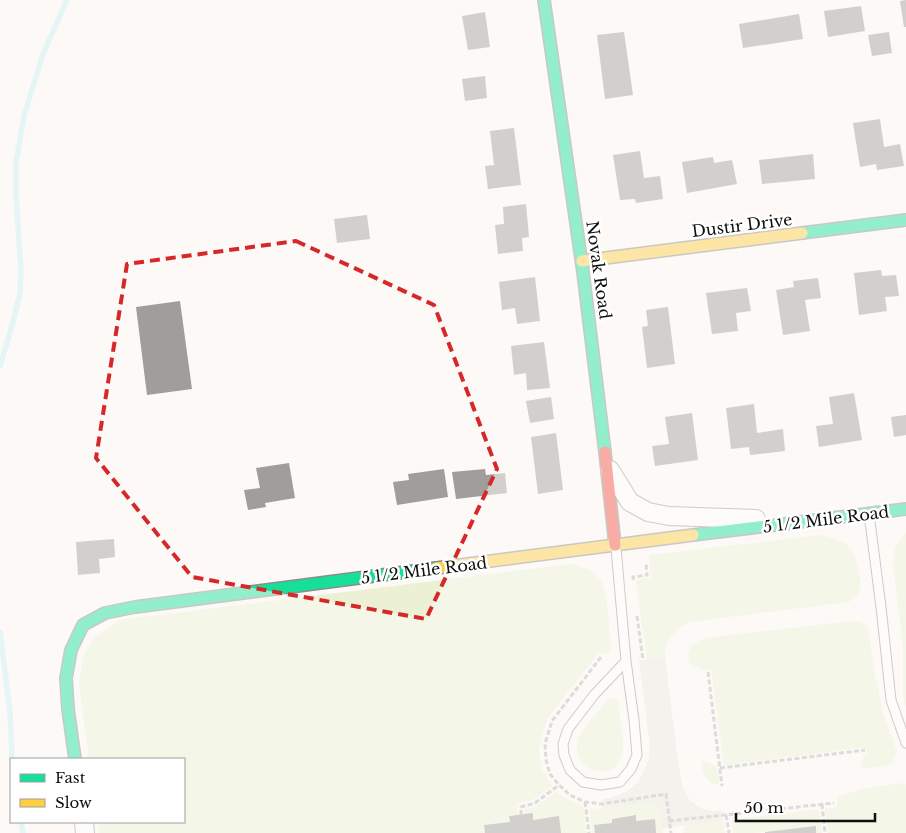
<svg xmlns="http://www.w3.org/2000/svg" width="906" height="833" viewBox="0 0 906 833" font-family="'Libre Baskerville',serif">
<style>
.green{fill:#ecf1d6}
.plaza{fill:#ede7e1}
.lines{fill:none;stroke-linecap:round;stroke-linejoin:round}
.stream{stroke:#cbf0f7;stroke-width:5.5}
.building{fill:#a09d9b}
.lane-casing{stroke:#969594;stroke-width:11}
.street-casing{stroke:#969594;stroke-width:20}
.fast-casing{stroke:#8d8c8a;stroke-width:14}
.slow-casing{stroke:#8d8c8a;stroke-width:14}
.jam-casing{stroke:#8d8c8a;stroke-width:14}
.path{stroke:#b9b8b8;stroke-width:3;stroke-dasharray:5 2.5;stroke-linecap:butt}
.lane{stroke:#fffefe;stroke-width:9}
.street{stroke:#fffefe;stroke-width:18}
.fast{stroke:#16e098;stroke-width:11}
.slow{stroke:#ffcf43;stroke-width:11}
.jam{stroke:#f24e42;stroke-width:11}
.marked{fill:none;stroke:#d62828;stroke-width:4;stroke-dasharray:10 6;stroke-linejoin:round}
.labels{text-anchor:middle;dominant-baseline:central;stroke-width:5;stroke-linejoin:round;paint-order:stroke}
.street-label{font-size:16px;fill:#101010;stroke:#fff}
</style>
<rect width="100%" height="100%" fill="#fcf9f6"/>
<path class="green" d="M 906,533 L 906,708 L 903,694 L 903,649 L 893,564 L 895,547 Z
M 822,535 C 832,538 844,541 851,549 C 856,555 862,580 860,587 C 859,595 854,599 848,602 L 689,622 L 676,630 L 666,644 L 665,658 L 647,660 L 636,580 L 651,578 L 649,555 Z
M 571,564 C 581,567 592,569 599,578 C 608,588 609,631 611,646 L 608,654 L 599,653 L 549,716 L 543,731 L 539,751 L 542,769 L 552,786 L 533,800 L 517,804 L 518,815 L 509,816 L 510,822 L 484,825 L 485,833 L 99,833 L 98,822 L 184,822 L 184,759 L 89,759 L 79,682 L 84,655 L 94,638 L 120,620 Z
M 851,621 L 861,622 L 868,627 L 874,670 L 883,712 L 897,752 L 893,762 L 886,766 L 864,768 L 860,766 L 865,754 L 867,754 L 866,747 L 724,765 L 711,669 L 704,670 L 689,663 C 685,644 698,640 714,637 Z
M 612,698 L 615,699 L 618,703 C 619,718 627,747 620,760 C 609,782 570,771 578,740 C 581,730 600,710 608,700 Z
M 702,761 L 717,766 L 719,783 L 717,785 C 706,782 701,772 702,761 Z
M 902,783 L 906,785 L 906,833 L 828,833 L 825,809 L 837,807 L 837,797 L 862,789 Z
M 557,791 L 562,796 L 583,807 L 587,833 L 561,833 L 558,816 L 533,820 L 533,813 L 525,814 L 524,809 L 535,807 Z
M 652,803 C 664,807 662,822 663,833 L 656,833 L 654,819 L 636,821 L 635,815 L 612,818 L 612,823 L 595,825 L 595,833 L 592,833 L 589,807 L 595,809 Z
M 819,809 L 822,833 L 816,833 L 815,826 L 755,833 L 733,833 L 732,820 Z
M 723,821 L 725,833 L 683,833 L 686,825 Z"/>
<path class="plaza" d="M 665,658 L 678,762 L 683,789 L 690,801 L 703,809 L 713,811 L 722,810 L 723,821 L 662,828 L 660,809 L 657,805 L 652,803 L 602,808 L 602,799 L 610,798 L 626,792 L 638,782 L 645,769 L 649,758 L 650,746 L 639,660 Z"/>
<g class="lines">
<path class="stream" d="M 0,366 L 13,322 L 20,293 L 21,272 L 16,196 L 16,163 L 24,116 L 43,54 L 67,0
M 0,632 L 10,712 L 12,759
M 21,822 L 23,833"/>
</g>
<path class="building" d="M 906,0 L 906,27 L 904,27 L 900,1 Z
M 861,6 L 865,31 L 828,37 L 824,11 Z
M 485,12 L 490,47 L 468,50 L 462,16 Z
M 799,14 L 803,39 L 743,48 L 739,24 Z
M 624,32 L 633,95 L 605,99 L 597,35 Z
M 889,32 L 892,53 L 872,56 L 868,35 Z
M 485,76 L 487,98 L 465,101 L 462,79 Z
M 880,119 L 884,147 L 900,144 L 904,166 L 877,170 L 876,164 L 860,167 L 853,123 Z
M 514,128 L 521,185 L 488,189 L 485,166 L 494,165 L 490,131 Z
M 640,151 L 644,178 L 660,176 L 663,199 L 636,203 L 635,199 L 620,200 L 613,155 Z
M 813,154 L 815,179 L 762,184 L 759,160 Z
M 713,157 L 714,163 L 732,160 L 737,184 L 687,193 L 682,162 Z
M 526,204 L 529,237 L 522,238 L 523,251 L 498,254 L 495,225 L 504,224 L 503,207 Z
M 367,215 L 370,239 L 337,243 L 334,219 Z
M 881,270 L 882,276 L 896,275 L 899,296 L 885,297 L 887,311 L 859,315 L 854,273 Z
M 535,277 L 540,321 L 517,324 L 515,308 L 502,310 L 499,282 Z
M 818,278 L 821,298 L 805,300 L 810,331 L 783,335 L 776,290 L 794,287 L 793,281 Z
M 747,288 L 751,311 L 736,313 L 738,331 L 712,334 L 706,293 Z
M 180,301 L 192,389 L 147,395 L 136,307 Z
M 668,307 L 675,364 L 647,368 L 642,327 L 648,326 L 646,310 Z
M 544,342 L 550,388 L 527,390 L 526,373 L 514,375 L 511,346 Z
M 854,393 L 862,440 L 819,447 L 816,426 L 833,424 L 829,397 Z
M 551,397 L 554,419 L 530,423 L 526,401 Z
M 754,404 L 757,433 L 783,429 L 785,451 L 750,455 L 749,447 L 731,449 L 726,408 Z
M 692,413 L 698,460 L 655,466 L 652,446 L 669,444 L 665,417 Z
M 906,415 L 906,435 L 894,437 L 891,417 Z
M 556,433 L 563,490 L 538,494 L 531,437 Z
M 289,463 L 295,498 L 265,503 L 266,507 L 248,510 L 244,490 L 260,488 L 256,468 Z
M 444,469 L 448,497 L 397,505 L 393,482 L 409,480 L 408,474 Z
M 485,469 L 486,475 L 505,473 L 507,493 L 456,499 L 452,472 Z
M 114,539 L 115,557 L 99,559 L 100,573 L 78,575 L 76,542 Z
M 533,813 L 533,820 L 559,816 L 561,833 L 485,833 L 484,825 L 510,822 L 509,816 Z
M 636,815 L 636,821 L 655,819 L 656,833 L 595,833 L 594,825 L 612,823 L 612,819 Z
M 816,826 L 816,833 L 765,833 L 765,832 Z"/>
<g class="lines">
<defs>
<path id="lane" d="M 869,514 L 881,607 L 891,700 L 906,743
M 616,548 L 626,661 L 634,720 L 637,755 L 631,769 L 620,782 L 601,785 L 583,782 L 570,770 L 564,755 L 563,744 L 568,729 L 594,695 L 626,661"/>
<path id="street" d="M 610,470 L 630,502 L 648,512 L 669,516 L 756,519
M 84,822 L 85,833"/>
<path id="fast" d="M 544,0 L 583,272 L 605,452
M 802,233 L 906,220
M 693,535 L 906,509
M 75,759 L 68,709 L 66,678 L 71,650 L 83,625 L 105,613 L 135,607 L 436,568"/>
<path id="slow" d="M 582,261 L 802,233
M 436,568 L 693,535"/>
<path id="jam" d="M 605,452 L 615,545"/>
</defs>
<use href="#lane" class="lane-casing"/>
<use href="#street" class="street-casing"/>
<use href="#fast" class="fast-casing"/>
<use href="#slow" class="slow-casing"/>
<use href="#jam" class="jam-casing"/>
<path class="path" d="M 633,580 L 633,577 L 647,575 L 646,562
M 637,616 L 643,660
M 601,657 L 552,721 L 545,744 L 546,760 L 550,774 L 559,785 L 570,795 L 585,802 L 602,804 L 666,794 L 671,833
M 708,672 L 722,786
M 720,768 L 865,750
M 585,802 L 589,833
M 822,804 L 825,833
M 521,815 L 521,807 L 535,803 L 559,785
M 726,815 L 729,833
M 669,821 L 834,803"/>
<use href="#lane" class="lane"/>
<use href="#street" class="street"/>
<use href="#fast" class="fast"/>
<use href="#slow" class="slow"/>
<use href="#jam" class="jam"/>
</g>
<path d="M0 0H906V833H0ZM 296,241 L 434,305 L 497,469 L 426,619 L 192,577 L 96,458 L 127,264 Z" fill="#fcf9f6" fill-opacity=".55" fill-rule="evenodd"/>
<path class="marked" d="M 296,241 L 434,305 L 497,469 L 426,619 L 192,577 L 96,458 L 127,264 Z"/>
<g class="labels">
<g class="street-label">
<text transform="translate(742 225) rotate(-7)">Dustir Drive</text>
<text transform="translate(599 270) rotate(82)">Novak Road</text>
<text transform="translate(826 519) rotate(-7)">5 1/2 Mile Road</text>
<text transform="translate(424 570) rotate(-7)">5 1/2 Mile Road</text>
</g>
</g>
<rect x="10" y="758" width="175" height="65" fill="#ffffff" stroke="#9f9f9f"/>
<rect x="20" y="774" width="25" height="8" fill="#16e098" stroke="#9f9f9f"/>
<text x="55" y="783" font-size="15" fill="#101010">Fast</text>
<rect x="20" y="799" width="25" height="8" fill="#ffcf43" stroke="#9f9f9f"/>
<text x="55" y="808" font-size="15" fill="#101010">Slow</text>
<path d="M736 813v8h139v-8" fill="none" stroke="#101010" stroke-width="2.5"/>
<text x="744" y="813" font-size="15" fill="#101010" stroke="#ffffff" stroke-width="4" paint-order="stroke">50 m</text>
</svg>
